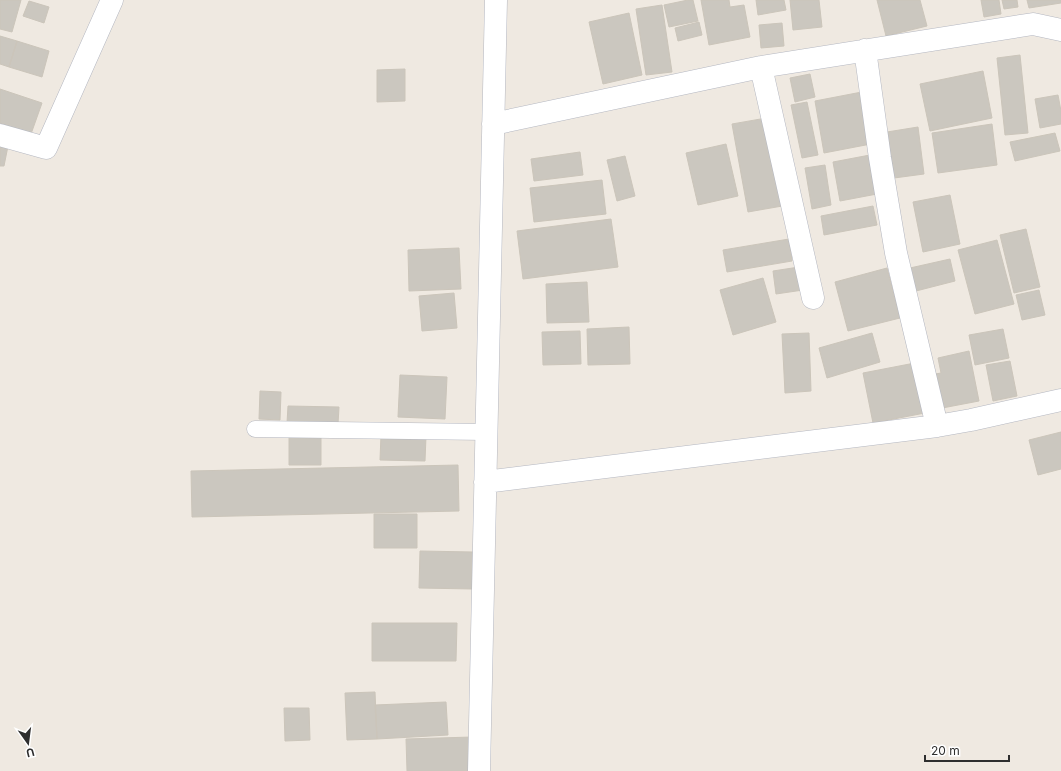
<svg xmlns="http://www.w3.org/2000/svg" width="1061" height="771" viewBox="0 0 1061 771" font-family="Inter,sans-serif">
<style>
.building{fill:#cbc7bf;stroke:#cbc5ba}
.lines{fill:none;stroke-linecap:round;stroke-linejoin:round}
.service-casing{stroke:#b4b7c1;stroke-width:17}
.minor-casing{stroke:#b4b7c1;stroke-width:23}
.service{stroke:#fff;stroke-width:16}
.minor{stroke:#fff;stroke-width:22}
</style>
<rect width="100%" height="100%" fill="#efe9e1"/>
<path class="building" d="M 0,0 L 21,0 L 12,32 L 0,29 Z
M 688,0 L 693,0 L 698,21 L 669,27 L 664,5 Z
M 701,0 L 729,0 L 730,7 L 744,5 L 750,37 L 709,45 Z
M 756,0 L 784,0 L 786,10 L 758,15 Z
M 790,0 L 819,0 L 822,27 L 793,30 Z
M 877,0 L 920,0 L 927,26 L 886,36 Z
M 981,0 L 999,0 L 1001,14 L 984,17 Z
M 1002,0 L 1017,0 L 1018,7 L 1004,9 Z
M 1027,0 L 1061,0 L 1061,3 L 1029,8 Z
M 29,1 L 49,7 L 44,23 L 23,16 Z
M 662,5 L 672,72 L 646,75 L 636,9 Z
M 629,13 L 642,75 L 603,84 L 589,22 Z
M 699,22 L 702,35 L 678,41 L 675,28 Z
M 782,23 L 784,46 L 761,48 L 759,25 Z
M 0,36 L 17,41 L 9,67 L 0,64 Z
M 17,41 L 49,51 L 42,77 L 9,67 Z
M 1020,55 L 1028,133 L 1005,135 L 997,58 Z
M 405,69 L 405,101 L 377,102 L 377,70 Z
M 983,71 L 992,118 L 930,131 L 920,84 Z
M 810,74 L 815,97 L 795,102 L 790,78 Z
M 0,89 L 42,103 L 31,134 L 0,123 Z
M 867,91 L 876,143 L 824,153 L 815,101 Z
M 1058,95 L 1061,111 L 1061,124 L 1040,128 L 1035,99 Z
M 807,102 L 818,155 L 802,158 L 791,105 Z
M 772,117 L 788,205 L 748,212 L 732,124 Z
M 992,124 L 997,165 L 938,173 L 932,133 Z
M 918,127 L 924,174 L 894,178 L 887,132 Z
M 1055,133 L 1060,151 L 1015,161 L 1010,142 Z
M 0,139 L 9,141 L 4,166 L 0,166 Z
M 726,144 L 738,196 L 698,205 L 686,153 Z
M 580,152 L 583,175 L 534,181 L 531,159 Z
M 870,155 L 877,194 L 840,201 L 833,162 Z
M 625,156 L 635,196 L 617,201 L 607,160 Z
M 825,165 L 831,205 L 812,209 L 805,168 Z
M 602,180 L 606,214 L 534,222 L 530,188 Z
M 950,195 L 960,244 L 923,252 L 913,202 Z
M 873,206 L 877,225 L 824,235 L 821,216 Z
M 611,219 L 618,267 L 523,279 L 517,231 Z
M 1026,229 L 1040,287 L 1014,293 L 1000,235 Z
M 789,239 L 792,261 L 727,272 L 723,250 Z
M 997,240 L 1014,304 L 975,314 L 958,250 Z
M 459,248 L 461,289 L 409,291 L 408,250 Z
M 950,259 L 955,281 L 916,291 L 910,268 Z
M 799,267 L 803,290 L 776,294 L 773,271 Z
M 887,268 L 900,318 L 848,331 L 835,282 Z
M 763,278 L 776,322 L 733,335 L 720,290 Z
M 587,282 L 589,322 L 547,323 L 546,284 Z
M 1039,290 L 1045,315 L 1022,320 L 1016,295 Z
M 454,293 L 457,328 L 422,331 L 419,296 Z
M 629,327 L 630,364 L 588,365 L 587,329 Z
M 1003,329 L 1009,358 L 975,365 L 969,335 Z
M 580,331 L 581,364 L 543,365 L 542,332 Z
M 809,333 L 811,391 L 785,393 L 782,334 Z
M 872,333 L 880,362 L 827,378 L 819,348 Z
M 969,351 L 979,401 L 937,409 L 930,375 L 941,373 L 938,358 Z
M 1010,361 L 1017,396 L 993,401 L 986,365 Z
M 920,362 L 930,412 L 873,423 L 863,373 Z
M 400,375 L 447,377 L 445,419 L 398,417 Z
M 260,391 L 281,392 L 280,420 L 259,419 Z
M 288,406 L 339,407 L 338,424 L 287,423 Z
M 1061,432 L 1061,469 L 1038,475 L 1029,440 Z
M 289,433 L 321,433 L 321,465 L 289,465 Z
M 381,435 L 426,436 L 425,461 L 380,460 Z
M 458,465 L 459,511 L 192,517 L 191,471 Z
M 374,514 L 417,514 L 417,548 L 374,548 Z
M 420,551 L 473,552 L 473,589 L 419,588 Z
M 372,623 L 457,623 L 456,661 L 372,661 Z
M 375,692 L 377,739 L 347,740 L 345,693 Z
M 446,702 L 448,735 L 377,739 L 375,705 Z
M 284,708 L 309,708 L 310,740 L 285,741 Z
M 472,737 L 473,771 L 407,771 L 406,739 Z"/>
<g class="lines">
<defs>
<path id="service" d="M 255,429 L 486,432"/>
<path id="minor" d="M 865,50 L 880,158 L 896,253 L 937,426
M 761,67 L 813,298
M 493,124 L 761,67 L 1033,24 L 1061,30
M 0,135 L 46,148 L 112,0
M 485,482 L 937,426 L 971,420 L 1061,400
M 479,771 L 496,0"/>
</defs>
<use href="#service" class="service-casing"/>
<use href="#minor" class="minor-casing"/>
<use href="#service" class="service"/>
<use href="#minor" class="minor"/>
</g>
<g transform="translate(28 743) rotate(166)" stroke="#ffffff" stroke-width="3" paint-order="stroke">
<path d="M0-3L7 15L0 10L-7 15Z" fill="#2e2e2e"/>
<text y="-6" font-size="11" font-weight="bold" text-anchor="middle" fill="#2e2e2e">U</text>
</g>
<path d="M925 755v6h84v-6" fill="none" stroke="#2e2e2e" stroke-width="2"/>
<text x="931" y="755" font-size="12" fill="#2e2e2e" stroke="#ffffff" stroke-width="3" paint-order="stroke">20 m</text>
</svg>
